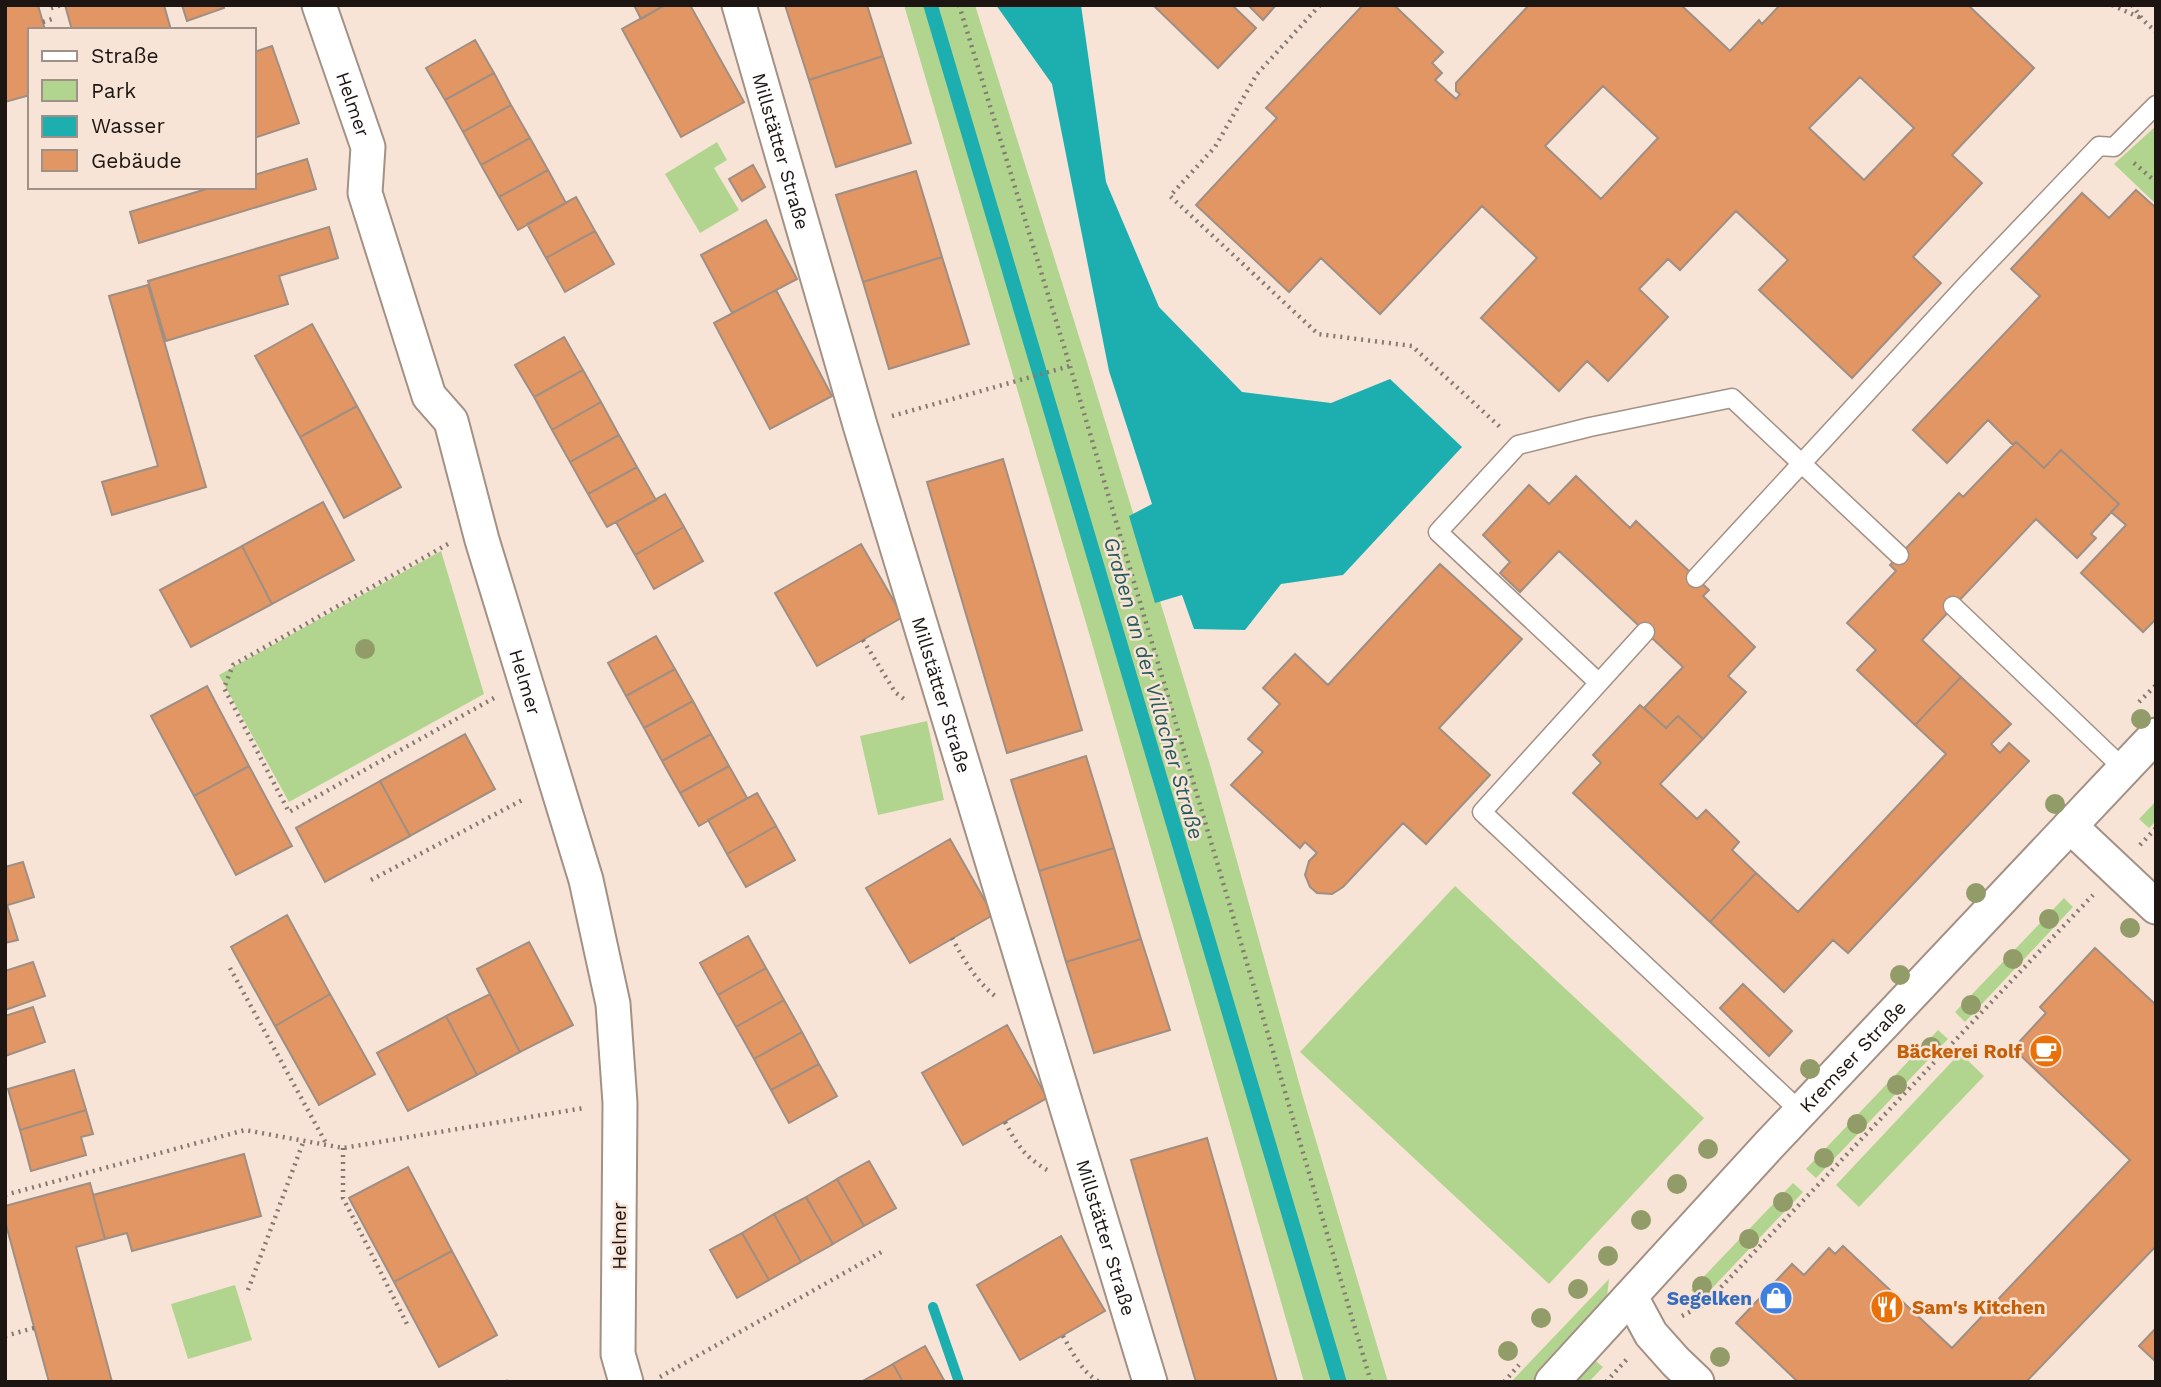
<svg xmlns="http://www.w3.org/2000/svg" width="2161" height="1387" viewBox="0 0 2161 1387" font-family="'Work Sans',sans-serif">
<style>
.green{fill:#b1d58e}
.water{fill:#1daeb0}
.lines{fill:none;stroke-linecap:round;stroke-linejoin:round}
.stream{stroke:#1daeb0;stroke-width:10}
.building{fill:#e19664;stroke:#a08e82;stroke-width:2;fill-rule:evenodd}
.lane-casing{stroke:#a39185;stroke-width:21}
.street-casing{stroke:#a39185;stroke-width:37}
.path{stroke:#867971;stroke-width:4.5;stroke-dasharray:2 5;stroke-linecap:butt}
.lane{stroke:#fff;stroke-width:18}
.street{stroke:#fff;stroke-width:33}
.tree{fill:#929c68}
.labels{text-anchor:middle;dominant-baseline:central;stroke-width:5;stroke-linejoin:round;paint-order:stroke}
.street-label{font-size:19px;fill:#1c1511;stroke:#f7e4d7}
.food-label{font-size:19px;font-weight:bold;fill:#c56008;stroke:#f7e4d7;text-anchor:end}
.shop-label{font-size:19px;font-weight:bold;fill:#366cbe;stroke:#f7e4d7;text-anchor:end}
.water-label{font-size:21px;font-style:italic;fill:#235a5a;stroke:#f7e4d7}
</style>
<rect width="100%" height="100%" fill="#f7e4d7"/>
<path class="green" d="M 904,5 L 975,5 L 1087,362 L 1211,768 L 1303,1097 L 1388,1382 L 1304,1382 L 1089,633 Z
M 2156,126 L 2156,204 L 2114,164 Z
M 717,142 L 727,160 L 714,168 L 739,210 L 700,233 L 665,174 Z
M 441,551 L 484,694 L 289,802 L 219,675 Z
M 927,721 L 944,800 L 878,815 L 860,736 Z
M 2156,801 L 2156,821 L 2149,828 L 2139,819 Z
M 1455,886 L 1704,1118 L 1549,1284 L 1300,1052 Z
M 2064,898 L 2073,907 L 1965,1022 L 1955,1012 Z
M 1938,1030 L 1948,1039 L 1816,1178 L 1806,1169 Z
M 1960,1053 L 1984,1076 L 1859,1207 L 1836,1185 Z
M 1793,1183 L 1803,1192 L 1701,1300 L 1691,1290 Z
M 1609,1279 L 1606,1305 L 1532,1382 L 1511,1382 Z
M 235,1285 L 252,1340 L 188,1359 L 171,1304 Z
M 1592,1358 L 1603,1367 L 1589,1382 L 1569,1382 Z"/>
<path class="water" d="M 923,5 L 938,5 L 1347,1382 L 1331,1382 Z
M 996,5 L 1081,5 L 1106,182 L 1159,307 L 1242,392 L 1331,403 L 1390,379 L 1462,447 L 1343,575 L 1281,584 L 1245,630 L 1194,629 L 1182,595 L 1155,603 L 1129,516 L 1152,504 L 1109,371 L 1052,84 Z"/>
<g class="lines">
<path class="stream" d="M 933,1307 L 959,1382"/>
</g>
<path class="building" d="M 5,5 L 38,5 L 45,30 L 30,30 L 30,95 L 5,102 Z
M 65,5 L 164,5 L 171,30 L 72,30 Z
M 182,5 L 223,5 L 224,8 L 187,21 Z
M 634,5 L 665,5 L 641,19 Z
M 665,5 L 690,5 L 744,102 L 681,137 L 622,29 Z
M 785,5 L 867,5 L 883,56 L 809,80 Z
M 1153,5 L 1232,5 L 1256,28 L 1218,68 Z
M 1248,5 L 1276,5 L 1263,20 Z
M 1363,5 L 1394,5 L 1443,52 L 1432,63 L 1442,73 L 1435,80 L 1456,99 L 1460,94 L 1456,91 L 1456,83 L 1529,5 L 1681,5 L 1730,51 L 1759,20 L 1762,24 L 1780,5 L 1968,5 L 2034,68 L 1952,155 L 1982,183 L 1913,257 L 1941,283 L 1852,378 L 1759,290 L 1788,260 L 1736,211 L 1680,270 L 1668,259 L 1639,289 L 1668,317 L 1608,381 L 1587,361 L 1559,391 L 1481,318 L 1537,258 L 1482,206 L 1380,314 L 1321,258 L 1289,292 L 1196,205 L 1277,118 L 1266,108 ZM 1860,77 L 1914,128 L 1864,180 L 1809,128 ZM 1603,86 L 1658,138 L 1601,199 L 1545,146 Z
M 475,40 L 494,73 L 445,100 L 426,68 Z
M 272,46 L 299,123 L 254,138 L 254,52 Z
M 883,56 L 911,143 L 836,167 L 809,80 Z
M 494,73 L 511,105 L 463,132 L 445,100 Z
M 511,105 L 530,138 L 481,165 L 463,132 Z
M 530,138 L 548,170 L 499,197 L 481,165 Z
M 307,159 L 316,189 L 139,243 L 130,212 L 213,187 L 254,187 L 254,175 Z
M 753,165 L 765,187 L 742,201 L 729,179 Z
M 548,170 L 566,203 L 518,230 L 499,197 Z
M 916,171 L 942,257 L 863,282 L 836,195 Z
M 2136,190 L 2156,208 L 2156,619 L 2143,632 L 2081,573 L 2126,525 L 2111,512 L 2119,504 L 2061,450 L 2044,468 L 2016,442 L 2013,445 L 1988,420 L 1947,463 L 1913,430 L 2040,296 L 2011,269 L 2082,193 L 2109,218 Z
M 576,197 L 595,231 L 546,258 L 527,224 Z
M 766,220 L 797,279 L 732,313 L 701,255 Z
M 329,227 L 338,258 L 279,276 L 288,304 L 166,341 L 148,281 Z
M 595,231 L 614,264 L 565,292 L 546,258 Z
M 942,257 L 969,344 L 889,369 L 863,282 Z
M 148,285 L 206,487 L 112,515 L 102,482 L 158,466 L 109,296 Z
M 776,290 L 832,396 L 770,429 L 714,323 Z
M 312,324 L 357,406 L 300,437 L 255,356 Z
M 564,337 L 583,370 L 534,397 L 515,365 Z
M 583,370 L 601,402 L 552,430 L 534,397 Z
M 601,402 L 619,435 L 570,462 L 552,430 Z
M 357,406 L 401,487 L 344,518 L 300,437 Z
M 619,435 L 637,467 L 588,494 L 570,462 Z
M 2016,442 L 2044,468 L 2061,450 L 2119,504 L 2091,534 L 2096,538 L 2077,558 L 2036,519 L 1922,640 L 1961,677 L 1915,725 L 1857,670 L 1876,650 L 1847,623 L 1896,571 L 1890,565 L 1959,493 L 1963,497 Z
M 1003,459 L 1082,730 L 1007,753 L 927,482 Z
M 637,467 L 656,500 L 607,527 L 588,494 Z
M 1576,476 L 1630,528 L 1636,521 L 1709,590 L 1703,596 L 1755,647 L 1728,676 L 1746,692 L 1703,739 L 1678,716 L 1666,728 L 1644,708 L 1683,667 L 1559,551 L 1520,592 L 1500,573 L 1510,562 L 1483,535 L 1529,485 L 1549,504 Z
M 665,494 L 684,527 L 635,555 L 616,522 Z
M 323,502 L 354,560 L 272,604 L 242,546 Z
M 684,527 L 703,561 L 654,589 L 635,555 Z
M 861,544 L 903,617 L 817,666 L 775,593 Z
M 242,546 L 272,604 L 191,647 L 160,590 Z
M 1440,564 L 1522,639 L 1439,728 L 1490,775 L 1426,844 L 1403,823 L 1343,887 L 1332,894 L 1317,893 L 1310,887 L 1305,875 L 1309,861 L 1317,853 L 1305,842 L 1300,848 L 1231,785 L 1263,752 L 1248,739 L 1280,704 L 1263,688 L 1295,654 L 1328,685 Z
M 656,636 L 675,669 L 626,696 L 608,663 Z
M 675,669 L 693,701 L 644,728 L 626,696 Z
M 1961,677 L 2011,724 L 1991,744 L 2000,753 L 2009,743 L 2029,761 L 1848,953 L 1833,940 L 1784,992 L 1710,922 L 1756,873 L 1798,912 L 1946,754 L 1915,725 Z
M 207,686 L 249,766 L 194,796 L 151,716 Z
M 693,701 L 711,734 L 662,761 L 644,728 Z
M 1640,705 L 1666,728 L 1678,716 L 1703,739 L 1660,784 L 1697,819 L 1706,810 L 1739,842 L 1732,850 L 1756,873 L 1710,922 L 1573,793 L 1601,763 L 1593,755 Z
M 465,734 L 495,789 L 410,836 L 380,781 Z
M 711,734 L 729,766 L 680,793 L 662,761 Z
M 1086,756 L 1114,848 L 1039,871 L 1011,780 Z
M 249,766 L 292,846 L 236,875 L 194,796 Z
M 729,766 L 747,798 L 699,826 L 680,793 Z
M 380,781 L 410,836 L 325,882 L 296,828 Z
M 757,793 L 776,826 L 727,854 L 708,820 Z
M 776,826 L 795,860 L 746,887 L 727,854 Z
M 950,839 L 993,915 L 910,963 L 866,888 Z
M 1114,848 L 1141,939 L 1066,962 L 1039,871 Z
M 23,862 L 34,897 L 5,906 L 5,867 Z
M 7,905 L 18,940 L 5,943 L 5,906 Z
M 287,915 L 330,994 L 275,1026 L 231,947 Z
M 748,936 L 766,968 L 718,995 L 700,963 Z
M 1141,939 L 1170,1030 L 1094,1053 L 1066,962 Z
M 529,942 L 573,1025 L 520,1052 L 477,969 Z
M 2095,948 L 2156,1005 L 2156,1246 L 2026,1382 L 1798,1382 L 1736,1323 L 1792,1264 L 1804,1275 L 1829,1248 L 1835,1254 L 1843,1246 L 1952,1348 L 2130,1160 L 2018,1053 L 2024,1045 L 2020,1041 L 2046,1013 L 2040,1007 Z
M 33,962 L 45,996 L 5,1010 L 5,971 Z
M 766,968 L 784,1000 L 736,1027 L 718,995 Z
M 1743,984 L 1792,1031 L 1769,1056 L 1720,1008 Z
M 330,994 L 375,1074 L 319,1105 L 275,1026 Z
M 490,994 L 520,1052 L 477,1075 L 446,1016 Z
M 784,1000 L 802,1032 L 754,1059 L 736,1027 Z
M 33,1007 L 45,1042 L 5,1056 L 5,1016 Z
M 446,1016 L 477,1075 L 408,1111 L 377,1053 Z
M 1007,1025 L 1047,1098 L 963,1145 L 922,1073 Z
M 802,1032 L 819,1064 L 771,1090 L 754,1059 Z
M 819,1064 L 837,1096 L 789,1123 L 771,1090 Z
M 74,1070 L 86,1110 L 20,1130 L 8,1089 Z
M 86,1110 L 93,1134 L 81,1137 L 86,1155 L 31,1171 L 20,1130 Z
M 1207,1138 L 1277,1382 L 1196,1382 L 1158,1254 L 1131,1160 Z
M 244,1154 L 261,1216 L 132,1251 L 127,1233 L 105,1239 L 93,1195 Z
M 869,1161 L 896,1208 L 864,1226 L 837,1179 Z
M 408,1167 L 452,1251 L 394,1282 L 349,1198 Z
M 837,1179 L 864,1226 L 833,1244 L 806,1197 Z
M 90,1183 L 105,1239 L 76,1247 L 112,1382 L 49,1382 L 5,1221 L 5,1206 Z
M 806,1197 L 833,1244 L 801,1262 L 774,1214 Z
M 774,1214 L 801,1262 L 769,1280 L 742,1233 Z
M 742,1233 L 769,1280 L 737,1298 L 710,1250 Z
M 1061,1236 L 1105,1311 L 1020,1360 L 977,1285 Z
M 452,1251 L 497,1335 L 439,1367 L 394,1282 Z
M 2156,1328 L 2156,1362 L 2139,1346 Z
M 925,1346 L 945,1382 L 903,1382 L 893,1364 Z
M 893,1364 L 903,1382 L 861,1382 Z"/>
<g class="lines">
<defs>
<path id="lane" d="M 1696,578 L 1968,283 L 2099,146 L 2114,147 L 2156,105
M 1953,606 L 2124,769
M 1645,632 L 1482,812 L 1801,1112
M 1598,682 L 1438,532 L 1518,445 L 1590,427 L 1732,398 L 1899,555"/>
<g id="street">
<path id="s1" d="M 319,5 L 368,147 L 365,193 L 429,396 L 451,421 L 482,540 L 586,880 L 613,1004 L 620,1103 L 618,1354 L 626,1382"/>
<path id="s2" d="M 739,5 L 860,425 L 1150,1382"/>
<path d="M 2070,826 L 2156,907"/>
<path d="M 1631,1297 L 1651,1334 L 1676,1362 L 1697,1382"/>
<path id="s3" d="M 1552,1382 L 1769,1145 L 2156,735"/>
</g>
</defs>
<use href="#lane" class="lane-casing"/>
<use href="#street" class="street-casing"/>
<path class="path" d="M 959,5 L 1070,366 L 1371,1382
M 1320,5 L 1257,74 L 1215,147 L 1170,196 L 1318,334 L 1412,346 L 1500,427
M 2112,5 L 2143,19
M 2132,5 L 2143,20 L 2156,32
M 51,8 L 62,5
M 43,22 L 55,18
M 2134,163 L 2156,182
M 892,416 L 1070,366
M 448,544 L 233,665 L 224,688 L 289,812 L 494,698
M 863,640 L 895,692 L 904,699
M 2139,702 L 2156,685
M 2140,845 L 2156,828
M 371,880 L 524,799
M 952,938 C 964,960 976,981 995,996
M 230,968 L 327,1145
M 1005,1122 C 1017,1145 1025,1157 1047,1170
M 343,1148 L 343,1198 L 408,1326
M 5,1195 L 245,1130 L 343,1148 L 584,1108
M 248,1290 L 304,1140
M 1682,1316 L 1705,1304 L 2093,895
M 5,1336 L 34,1328
M 1063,1336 C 1072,1352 1083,1374 1100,1382
M 660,1377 L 885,1250
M 506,1382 L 509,1382
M 1504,1382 L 1519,1365
M 1606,1382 L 1628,1358"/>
<use href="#lane" class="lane"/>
<use href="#street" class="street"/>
</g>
<g class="tree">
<circle cx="365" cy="649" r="10"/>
<circle cx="2141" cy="719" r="10"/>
<circle cx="2055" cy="804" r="10"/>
<circle cx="1976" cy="893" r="10"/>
<circle cx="2049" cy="919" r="10"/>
<circle cx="2130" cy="928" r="10"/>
<circle cx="2013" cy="959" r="10"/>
<circle cx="1900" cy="975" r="10"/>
<circle cx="1971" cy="1005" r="10"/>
<circle cx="1931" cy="1047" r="10"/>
<circle cx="1810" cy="1069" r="10"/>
<circle cx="1897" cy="1085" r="10"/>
<circle cx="1857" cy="1124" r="10"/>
<circle cx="1708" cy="1149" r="10"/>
<circle cx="1824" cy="1158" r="10"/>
<circle cx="1677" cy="1184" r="10"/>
<circle cx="1783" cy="1202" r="10"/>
<circle cx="1641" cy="1220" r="10"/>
<circle cx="1749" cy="1239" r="10"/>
<circle cx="1608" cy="1256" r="10"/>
<circle cx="1702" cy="1286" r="10"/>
<circle cx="1578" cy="1289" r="10"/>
<circle cx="1541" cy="1318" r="10"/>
<circle cx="1508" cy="1351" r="10"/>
<circle cx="1720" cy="1357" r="10"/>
</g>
<defs>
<symbol id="cafe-disc" viewBox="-11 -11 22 22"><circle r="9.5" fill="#e8710a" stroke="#f7e4d7"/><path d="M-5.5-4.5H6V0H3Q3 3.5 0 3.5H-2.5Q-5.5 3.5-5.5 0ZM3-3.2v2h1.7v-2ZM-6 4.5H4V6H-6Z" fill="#fff"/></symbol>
<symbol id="shop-disc" viewBox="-11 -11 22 22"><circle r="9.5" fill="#3f7fe0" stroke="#f7e4d7"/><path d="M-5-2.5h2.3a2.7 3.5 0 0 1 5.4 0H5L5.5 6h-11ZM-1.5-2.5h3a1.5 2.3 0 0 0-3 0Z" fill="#fff"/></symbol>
<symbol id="restaurant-disc" viewBox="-11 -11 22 22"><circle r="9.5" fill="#e8710a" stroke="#f7e4d7"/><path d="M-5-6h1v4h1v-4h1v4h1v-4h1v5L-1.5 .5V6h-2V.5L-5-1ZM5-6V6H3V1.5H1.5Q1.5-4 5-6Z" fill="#fff"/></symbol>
</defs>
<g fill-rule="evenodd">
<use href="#cafe-disc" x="2027" y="1032" width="38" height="38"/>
<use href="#shop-disc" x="1757" y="1279" width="38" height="38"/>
<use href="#restaurant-disc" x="1868" y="1288" width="38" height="38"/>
</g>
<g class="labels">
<g class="street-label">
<text stroke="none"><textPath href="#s1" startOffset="105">Helmer</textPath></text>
<text stroke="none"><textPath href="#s2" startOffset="152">Millstätter Straße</textPath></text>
<text stroke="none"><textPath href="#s1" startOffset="714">Helmer</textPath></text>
<text stroke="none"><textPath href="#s2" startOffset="719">Millstätter Straße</textPath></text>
<text stroke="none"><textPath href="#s3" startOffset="443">Kremser Straße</textPath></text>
<text transform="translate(619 1236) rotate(-90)">Helmer</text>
<text stroke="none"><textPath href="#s2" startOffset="1286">Millstätter Straße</textPath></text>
</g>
<g class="food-label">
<text x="2022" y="1051">Bäckerei Rolf</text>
<text x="1912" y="1307" text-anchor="start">Sam's Kitchen</text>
</g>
<g class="shop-label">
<text x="1752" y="1298">Segelken</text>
</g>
<g class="water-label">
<text transform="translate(1154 688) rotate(74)">Graben an der Villacher Straße</text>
</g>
</g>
<rect width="2161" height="1387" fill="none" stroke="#1c1511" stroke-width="14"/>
<rect x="28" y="28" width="228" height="161" fill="#f7e4d7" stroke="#9f9188" stroke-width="2"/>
<rect x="42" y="51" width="35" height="10" fill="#ffffff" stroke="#9f9188" stroke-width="2"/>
<text x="91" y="63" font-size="21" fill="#1c1511">Straße</text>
<rect x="42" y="80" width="35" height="21" fill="#b1d58e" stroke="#9f9188" stroke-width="2"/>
<text x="91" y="98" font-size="21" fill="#1c1511">Park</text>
<rect x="42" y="116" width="35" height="21" fill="#1daeb0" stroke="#9f9188" stroke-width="2"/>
<text x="91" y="133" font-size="21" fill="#1c1511">Wasser</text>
<rect x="42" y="150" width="35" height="21" fill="#e19664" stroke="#9f9188" stroke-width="2"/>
<text x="91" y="168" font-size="21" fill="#1c1511">Gebäude</text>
</svg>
